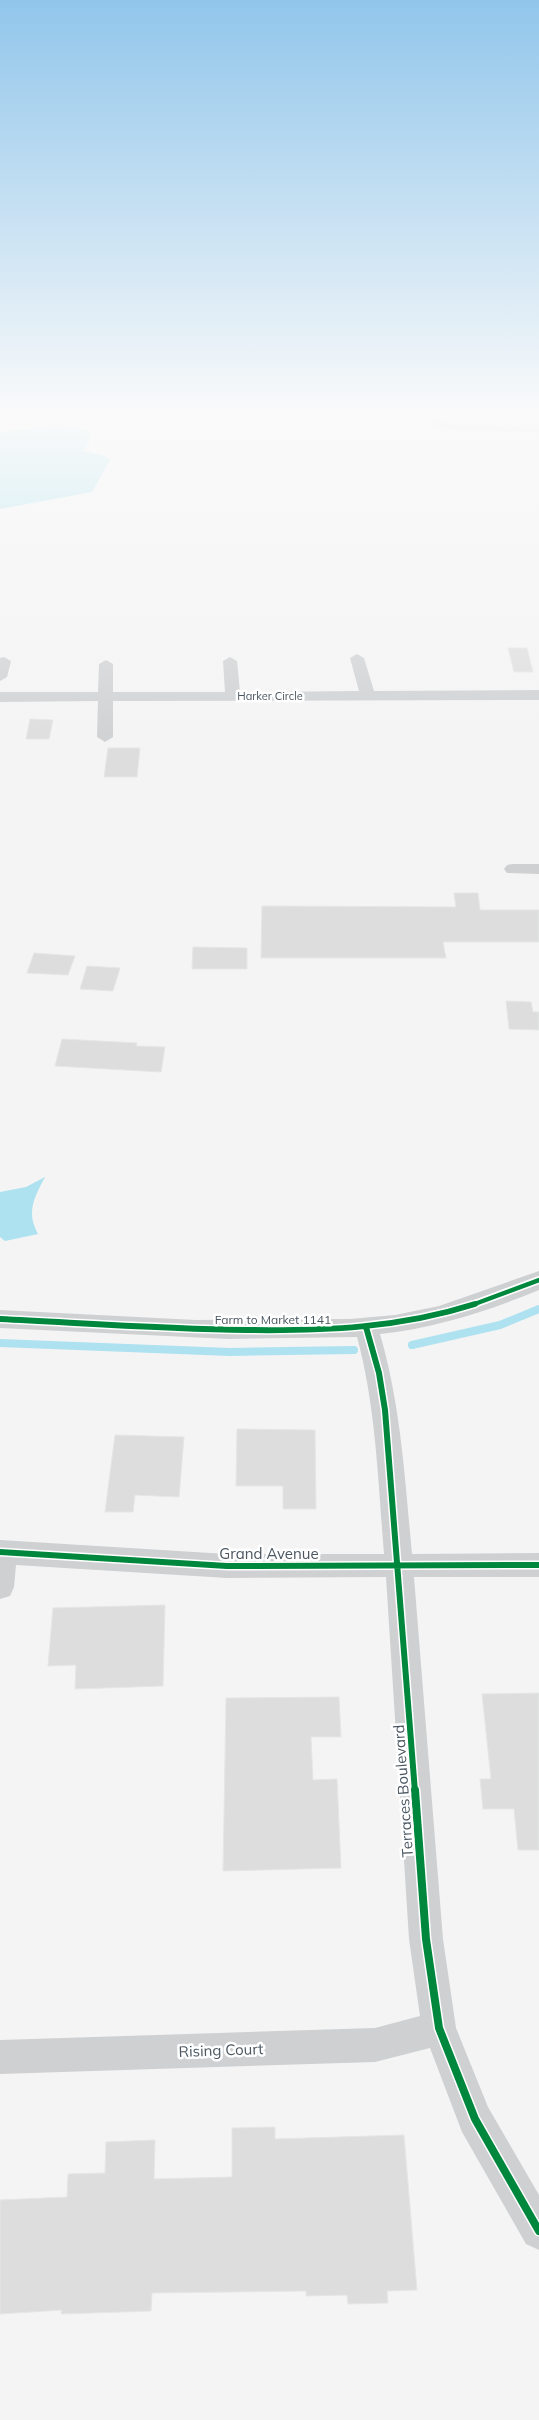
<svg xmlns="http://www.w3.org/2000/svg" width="539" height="2420" viewBox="0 0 539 2420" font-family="Mulish,sans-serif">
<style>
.water{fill:#aee2f0}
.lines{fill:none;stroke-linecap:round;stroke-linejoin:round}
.stream{stroke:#aee2f0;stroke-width:8}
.building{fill:#ddddde;stroke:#e5e6e7}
.minor{fill:#ced0d2;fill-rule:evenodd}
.cycleway-far2-casing{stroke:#fff;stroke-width:8}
.cycleway-far1-casing{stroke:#fff;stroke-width:9}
.cycleway-casing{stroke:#fff;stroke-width:11}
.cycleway-far2{stroke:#00873e;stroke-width:4.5}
.cycleway-far1{stroke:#00873e;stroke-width:6}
.cycleway{stroke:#00873e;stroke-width:8}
.labels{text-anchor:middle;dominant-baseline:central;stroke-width:5;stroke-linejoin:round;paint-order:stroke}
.far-street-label{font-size:11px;fill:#4a5661;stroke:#fff}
.street-label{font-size:12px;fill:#4a5661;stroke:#fff}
.near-street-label{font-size:15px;fill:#4a5661;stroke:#fff}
</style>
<rect width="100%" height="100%" fill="#f4f4f4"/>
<path class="water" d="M 61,426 L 91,431 L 89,443 L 83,451 L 103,455 L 110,460 L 92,492 L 0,509 L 0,432 Z
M 45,1177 C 34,1198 26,1212 38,1234 L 5,1241 L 0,1237 L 0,1192 L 26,1187 Z"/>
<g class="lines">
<path class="stream" d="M 0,1343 L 230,1352 L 354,1350
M 412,1345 L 500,1325 L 539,1309"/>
</g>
<path class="building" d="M 508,648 L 527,648 L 533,672 L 514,672 Z
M 30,719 L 53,720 L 49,739 L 26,739 Z
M 108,748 L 140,748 L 137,777 L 104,777 Z
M 454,893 L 478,893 L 480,910 L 539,910 L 539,942 L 443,942 L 446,958 L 261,958 L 262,906 L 456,907 Z
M 193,947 L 247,948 L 247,969 L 192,969 Z
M 34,953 L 75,956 L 68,975 L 27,973 Z
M 87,966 L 120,968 L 113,991 L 80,989 Z
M 506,1001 L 531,1002 L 533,1012 L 539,1012 L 539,1030 L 509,1029 Z
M 62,1039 L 137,1043 L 136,1046 L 165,1047 L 161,1072 L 55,1066 Z
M 237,1429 L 315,1430 L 316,1509 L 283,1509 L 283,1486 L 236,1486 Z
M 115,1435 L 184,1437 L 179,1497 L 135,1495 L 133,1512 L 105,1512 Z
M 165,1605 L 163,1686 L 75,1689 L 76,1665 L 48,1666 L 53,1608 Z
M 539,1693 L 539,1850 L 518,1850 L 514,1809 L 483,1809 L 480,1779 L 491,1779 L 482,1694 Z
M 339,1697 L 341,1737 L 311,1737 L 313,1780 L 337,1779 L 341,1868 L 223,1871 L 226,1698 Z
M 275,2127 L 275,2139 L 404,2135 L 417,2290 L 387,2291 L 388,2303 L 348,2304 L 347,2295 L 306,2296 L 306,2291 L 152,2293 L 151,2311 L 61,2314 L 62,2310 L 0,2314 L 0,2200 L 67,2197 L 68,2174 L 105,2173 L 106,2142 L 155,2140 L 154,2179 L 232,2177 L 232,2128 Z"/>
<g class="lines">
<path class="minor" d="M 428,414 L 438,414 L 440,419 L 447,424 L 539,426 L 539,432 L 445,430 L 431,423 Z
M 357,654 L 364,658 L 374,691 L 539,690 L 539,700 L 113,701 L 113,737 L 105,742 L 97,737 L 98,701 L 0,702 L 0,692 L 98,692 L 99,664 L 106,660 L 113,664 L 113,692 L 225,692 L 223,661 L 230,657 L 237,661 L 240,692 L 359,691 L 350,658 Z
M 4,657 L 11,661 L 7,677 L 0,681 L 0,658 Z
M 513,864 L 539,864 L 539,874 L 507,873 L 504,869 L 507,865 Z
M 539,1271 L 539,1290 C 488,1311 435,1328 380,1334 C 401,1406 405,1480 412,1554 L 539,1553 L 539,1577 L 414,1577 L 443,1939 L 456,2028 L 488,2107 L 539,2195 L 539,2250 L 526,2244 L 462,2132 L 430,2048 L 375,2062 L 0,2074 L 0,2040 L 375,2028 L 420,2016 L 409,1939 L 386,1577 L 227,1578 L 16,1565 L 14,1587 L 10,1596 L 0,1599 L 0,1540 L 227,1554 L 384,1554 C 378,1481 376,1407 357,1337 L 229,1339 L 0,1328 L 0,1310 L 196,1320 L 350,1319 L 395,1315 L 439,1306 Z"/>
<defs>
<path id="cycleway-far2" d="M 472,1305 L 539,1280"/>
<path id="cycleway-far1" d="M 0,1319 C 82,1323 164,1329 247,1330 C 325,1331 400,1328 475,1304
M 366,1327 L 379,1373 L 385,1410 L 415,1792
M 0,1552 L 227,1566 L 539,1565"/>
<path id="cycleway" d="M 415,1790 L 426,1939 L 439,2028 L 475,2119 L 539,2231"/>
</defs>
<use href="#cycleway-far2" class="cycleway-far2-casing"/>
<use href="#cycleway-far1" class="cycleway-far1-casing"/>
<use href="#cycleway" class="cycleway-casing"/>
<use href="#cycleway-far2" class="cycleway-far2"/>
<use href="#cycleway-far1" class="cycleway-far1"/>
<use href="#cycleway" class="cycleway"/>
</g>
<linearGradient id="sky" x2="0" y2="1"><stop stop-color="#91c6eb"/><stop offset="0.55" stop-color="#fafafa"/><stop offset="1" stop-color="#fafafa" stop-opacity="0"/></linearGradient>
<rect width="539" height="753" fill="url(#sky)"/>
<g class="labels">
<g class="far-street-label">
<text x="270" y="696">Harker Circle</text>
</g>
<g class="street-label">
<text x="273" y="1319">Farm to Market 1141</text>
</g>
<g class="near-street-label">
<text x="269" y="1553">Grand Avenue</text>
<text transform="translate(403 1791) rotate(-94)">Terraces Boulevard</text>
<text transform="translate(221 2050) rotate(-2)">Rising Court</text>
</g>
</g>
</svg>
